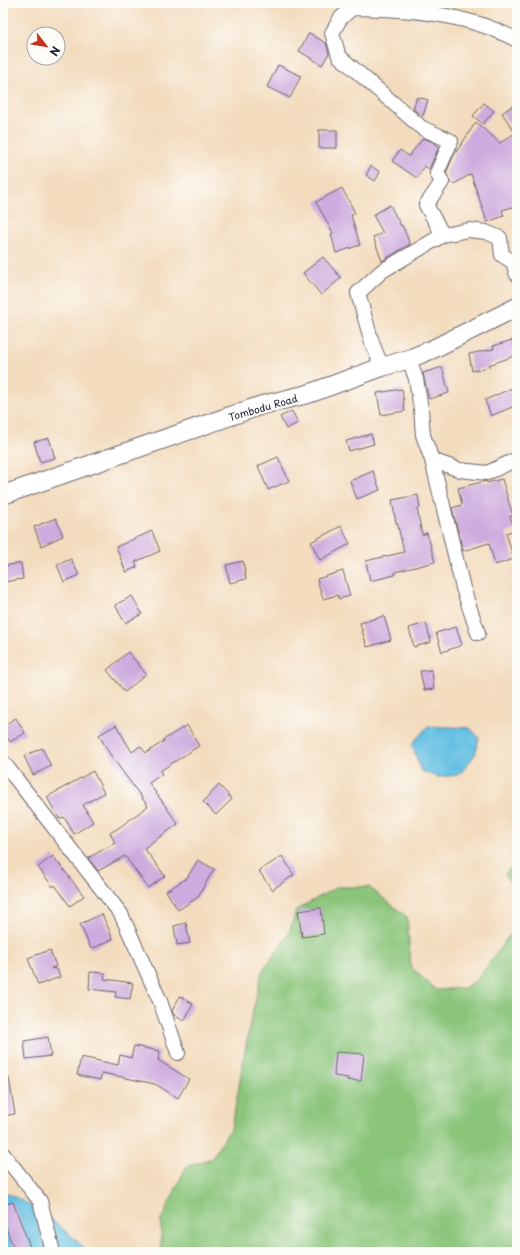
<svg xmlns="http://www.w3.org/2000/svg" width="520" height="1255" viewBox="0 0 520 1255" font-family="'Playpen Sans',sans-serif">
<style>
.green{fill:#8ac57a;stroke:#56745a}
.water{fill:#65c0e3;stroke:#44718f}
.building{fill:#ceabde}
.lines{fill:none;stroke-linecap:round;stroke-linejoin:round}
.minor-casing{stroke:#6b6369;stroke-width:16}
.major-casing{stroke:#6b6369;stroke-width:20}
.minor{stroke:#fff;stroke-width:14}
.major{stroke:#fff;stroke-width:18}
.labels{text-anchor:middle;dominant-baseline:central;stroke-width:4;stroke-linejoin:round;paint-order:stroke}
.street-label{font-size:10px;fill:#22223b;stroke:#fdfcf7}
</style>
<rect width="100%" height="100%" fill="#fdfcf7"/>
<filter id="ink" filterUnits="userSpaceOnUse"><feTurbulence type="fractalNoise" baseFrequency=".025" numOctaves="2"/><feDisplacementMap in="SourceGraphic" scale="8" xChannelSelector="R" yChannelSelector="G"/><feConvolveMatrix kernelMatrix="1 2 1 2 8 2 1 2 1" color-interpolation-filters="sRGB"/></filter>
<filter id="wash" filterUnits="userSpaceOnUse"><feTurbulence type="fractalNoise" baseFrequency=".012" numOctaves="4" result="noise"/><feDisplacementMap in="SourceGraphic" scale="16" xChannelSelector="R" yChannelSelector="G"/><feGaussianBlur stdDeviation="0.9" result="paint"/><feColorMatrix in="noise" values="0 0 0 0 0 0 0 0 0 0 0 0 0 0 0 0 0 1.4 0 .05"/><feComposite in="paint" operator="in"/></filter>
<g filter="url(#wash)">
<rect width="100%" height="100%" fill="#f3dcbe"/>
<path class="green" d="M 517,861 L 517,894 L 505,874 Z
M 337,887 L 369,887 L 407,917 L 411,967 L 436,990 L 464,988 L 477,980 L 511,933 L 517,917 L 517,1252 L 161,1252 L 161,1220 L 186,1167 L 212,1158 L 232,1126 L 250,1023 L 262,972 L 289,934 L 296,910 Z"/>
<path class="water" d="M 428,726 L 470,728 L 479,738 L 475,755 L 459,775 L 438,777 L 421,771 L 412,744 Z
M 3,1192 C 31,1202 67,1230 88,1252 L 3,1252 Z"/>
<g id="blocks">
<path class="building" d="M 309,33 L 326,43 L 329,53 L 322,65 L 299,51 Z
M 278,65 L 301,76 L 290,98 L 267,87 Z
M 417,97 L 428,100 L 423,116 L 413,109 Z
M 484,103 L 494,111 L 483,124 L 473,116 Z
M 517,103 L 517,206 L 502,210 L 504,216 L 487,222 L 471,174 L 454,184 L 450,182 L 446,173 L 453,157 L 476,122 L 500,143 L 515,133 L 502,113 Z
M 319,130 L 337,130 L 337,148 L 319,148 Z
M 423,138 L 434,142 L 439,147 L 429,169 L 425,166 L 417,178 L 392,161 L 400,150 L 409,156 Z
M 371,166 L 380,172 L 375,181 L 366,175 Z
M 342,188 L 355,213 L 351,215 L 360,245 L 336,253 L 331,234 L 333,233 L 316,202 Z
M 390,205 L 401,226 L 402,225 L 410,244 L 382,261 L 373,237 L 383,233 L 373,215 Z
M 323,257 L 341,278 L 321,295 L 303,273 Z
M 512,340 L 517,355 L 489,365 L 490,367 L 472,371 L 469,354 L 494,349 L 493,346 Z
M 442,367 L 449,393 L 429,399 L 423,373 Z
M 517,386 L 517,405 L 491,416 L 485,400 Z
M 402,389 L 405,411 L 381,415 L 377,393 Z
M 292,411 L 298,423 L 286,429 L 280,417 Z
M 371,434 L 374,444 L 349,451 L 346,441 Z
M 49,438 L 55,458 L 40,462 L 34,442 Z
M 278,457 L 289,481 L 268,490 L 258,466 Z
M 373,471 L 380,490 L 357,499 L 350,481 Z
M 502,479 L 513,516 L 510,516 L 515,530 L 506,533 L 514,559 L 495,565 L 489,543 L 463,551 L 452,508 L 462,505 L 458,488 L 486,481 L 487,483 Z
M 418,495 L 420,508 L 417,508 L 422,535 L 427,533 L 435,562 L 395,572 L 395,575 L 370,581 L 366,561 L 404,552 L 397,522 L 396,523 L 392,500 Z
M 56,518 L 63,536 L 41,546 L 34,527 Z
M 341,526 L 350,544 L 320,560 L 311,542 Z
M 152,531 L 160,551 L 135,562 L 137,567 L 126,572 L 116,547 Z
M 71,559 L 79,575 L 64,582 L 57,565 Z
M 243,561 L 246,579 L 230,583 L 226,565 Z
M 21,563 L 23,579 L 3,582 L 3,566 Z
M 343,571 L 350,596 L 339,599 L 338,595 L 323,599 L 317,579 Z
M 132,596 L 142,614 L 125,623 L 115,605 Z
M 384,616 L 391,640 L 367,647 L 360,623 Z
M 426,623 L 431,642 L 414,647 L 409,628 Z
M 456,627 L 462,645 L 442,652 L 436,633 Z
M 128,652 L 146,674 L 125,692 L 107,670 Z
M 432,670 L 434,689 L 424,690 L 420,671 Z
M 16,718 L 25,733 L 10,742 L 3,730 L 3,726 Z
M 116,725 L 132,752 L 140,746 L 146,753 L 164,741 L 163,740 L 187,725 L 199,746 L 160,771 L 162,774 L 149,783 L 178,824 L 144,848 L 165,876 L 148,888 L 125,856 L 98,871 L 88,858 L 115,843 L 110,833 L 120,827 L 148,806 L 111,756 L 99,735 Z
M 42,748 L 51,766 L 33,775 L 24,756 Z
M 93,771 L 104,793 L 83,805 L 93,822 L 74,834 L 64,817 L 59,819 L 47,797 Z
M 219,785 L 232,799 L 216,815 L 203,802 Z
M 53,856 L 84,896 L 70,906 L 55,885 L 53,887 L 38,867 Z
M 282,856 L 294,875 L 272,890 L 259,871 Z
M 198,860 L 214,869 L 197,898 L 178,910 L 166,891 L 187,878 Z
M 321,908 L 324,934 L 302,937 L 298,911 Z
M 102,914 L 113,939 L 91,949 L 80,924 Z
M 186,923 L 190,943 L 177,945 L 174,926 Z
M 50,950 L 56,966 L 51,968 L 57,969 L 60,977 L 38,985 L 28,958 Z
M 90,972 L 105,973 L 104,979 L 133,983 L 130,999 L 115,997 L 116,992 L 89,989 Z
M 180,996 L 193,1004 L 184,1021 L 174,1015 L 172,1011 Z
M 48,1037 L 51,1056 L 26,1059 L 24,1041 Z
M 134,1046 L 160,1051 L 158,1060 L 189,1079 L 178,1098 L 155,1084 L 102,1073 L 100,1080 L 77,1075 L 81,1057 L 118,1065 L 120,1055 L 131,1058 Z
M 336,1052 L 364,1054 L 361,1081 L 347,1080 L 348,1078 L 334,1076 Z
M 9,1078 L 15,1114 L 3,1116 L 3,1079 Z
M 13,1202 L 32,1252 L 15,1252 L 3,1220 L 3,1205 Z"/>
</g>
</g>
<g filter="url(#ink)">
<use href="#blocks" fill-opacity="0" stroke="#6b6369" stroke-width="1"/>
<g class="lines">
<defs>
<path id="minor" d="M 443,235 L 426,205 L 442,182 L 437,173 L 451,141 L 422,128 L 339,56 L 332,33 L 340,19 L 352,8 C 408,9 467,13 517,40
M 409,359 L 416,379 L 421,409 L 423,435 L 432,460 L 463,588 L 478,633
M 382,367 L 372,343 L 358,293 L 382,271 L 443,235 L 469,230 L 486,232 L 500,238 L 502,255 L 513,262 L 517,275
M 432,460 L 460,470 L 487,473 L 517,459
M 3,762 L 121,914 L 160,1001 L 178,1053
M 3,1154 L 40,1201 L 53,1252"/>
<path id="major" d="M 3,495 L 262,405 L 308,394 L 382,367 L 409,359 L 433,349 L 517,307"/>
</defs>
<use href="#minor" class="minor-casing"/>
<use href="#major" class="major-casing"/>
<use href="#minor" class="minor"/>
<use href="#major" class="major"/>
</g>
</g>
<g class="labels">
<g class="street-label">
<text transform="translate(263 407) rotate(-16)">Tombodu Road</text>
</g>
</g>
<rect width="520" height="1255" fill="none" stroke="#fdfcf7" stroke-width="16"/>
<g transform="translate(46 46) rotate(121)"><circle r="19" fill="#fdfcf7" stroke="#a5a5ac"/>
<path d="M0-3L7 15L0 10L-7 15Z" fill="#c8321e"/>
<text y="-6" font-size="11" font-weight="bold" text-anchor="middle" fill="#22223b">N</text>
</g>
</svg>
